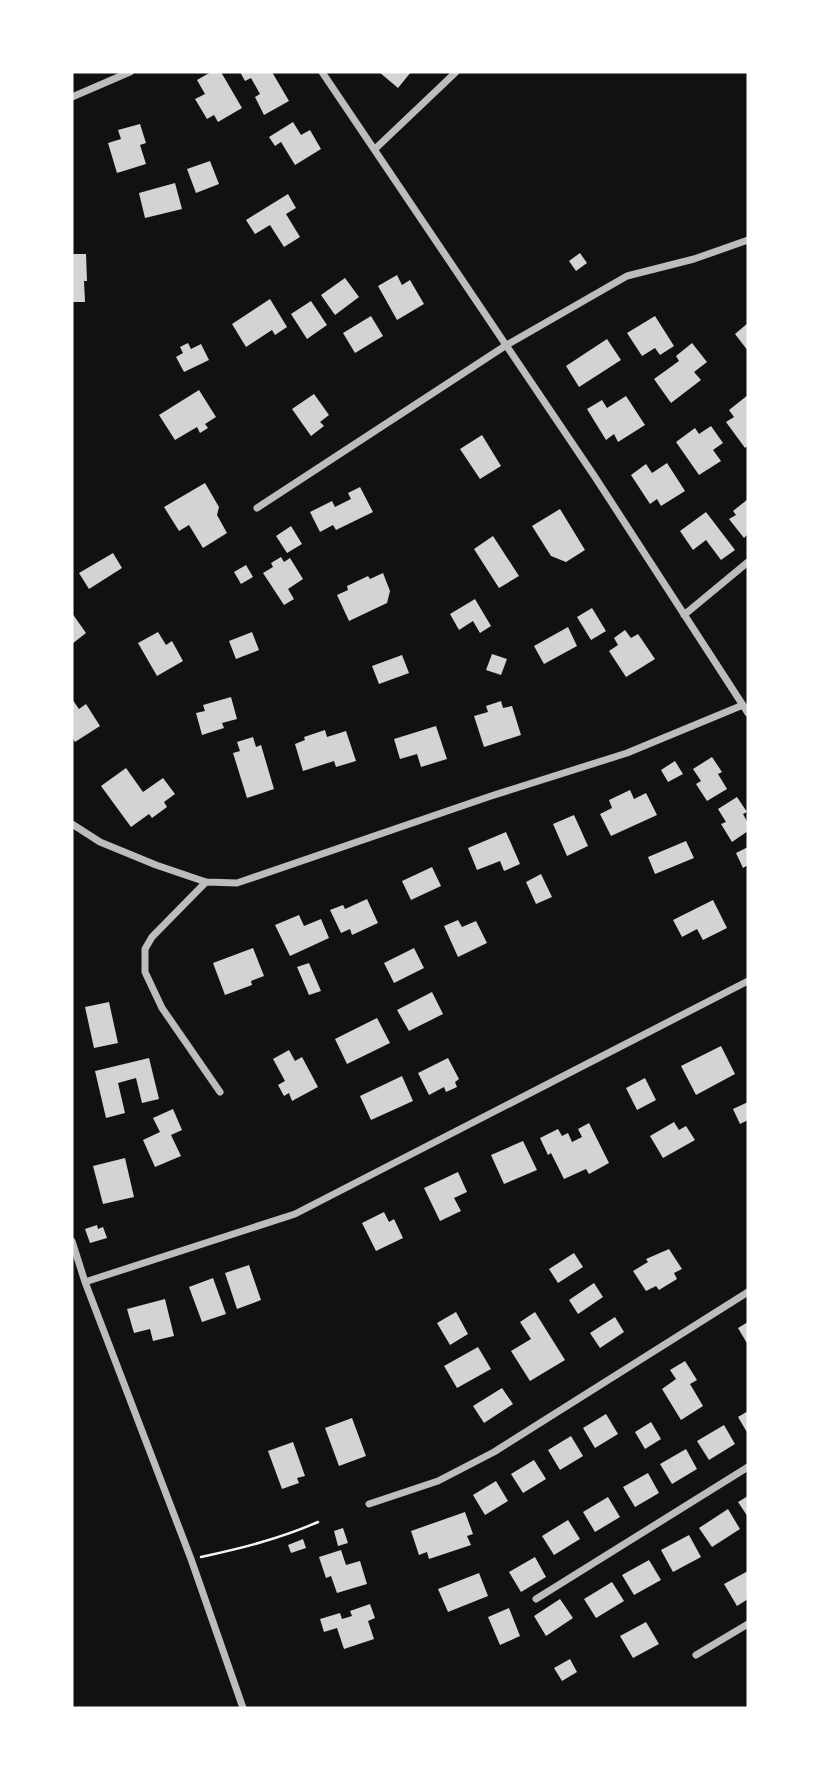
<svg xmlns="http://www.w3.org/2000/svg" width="820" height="1780" viewBox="0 0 820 1780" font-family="'DM Sans',sans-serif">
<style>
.building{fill:#d3d3d3}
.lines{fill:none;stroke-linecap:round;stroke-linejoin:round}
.path{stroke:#f5f5f5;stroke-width:2.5}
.minor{stroke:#bcbcbc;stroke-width:7}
</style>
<rect width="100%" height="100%" fill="#111"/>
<path class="building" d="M 211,72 L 221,72 L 242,108 L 218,122 L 214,115 L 207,119 L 195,99 L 205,94 L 197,80 Z
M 240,72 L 272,72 L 289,101 L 264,115 L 255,97 L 260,94 L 251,78 L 245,81 Z
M 379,72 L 411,72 L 398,88 Z
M 293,122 L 301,135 L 310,130 L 321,149 L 295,165 L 281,142 L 275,146 L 269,137 Z
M 140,124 L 146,143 L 140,145 L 146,164 L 117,173 L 108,143 L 121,139 L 118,130 Z
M 210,161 L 219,184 L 196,193 L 187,169 Z
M 175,183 L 182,209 L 145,218 L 139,193 Z
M 288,194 L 296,208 L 286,214 L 300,237 L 284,247 L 270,225 L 255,234 L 246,220 Z
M 580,253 L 587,263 L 576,271 L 569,261 Z
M 72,254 L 86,254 L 87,281 L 84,281 L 85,302 L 72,302 Z
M 397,275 L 402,285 L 410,280 L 424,304 L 397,320 L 378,286 Z
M 345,278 L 359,297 L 335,315 L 321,295 Z
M 270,299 L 287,327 L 275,335 L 272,330 L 246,347 L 232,324 Z
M 311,301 L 327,325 L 307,339 L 291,314 Z
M 371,316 L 383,336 L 355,353 L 343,333 Z
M 655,316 L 674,346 L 660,355 L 655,348 L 642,356 L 627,333 Z
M 748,323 L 748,351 L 735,334 Z
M 607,339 L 621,360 L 579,387 L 566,366 Z
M 188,343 L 191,349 L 201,344 L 209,360 L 184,372 L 176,357 L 183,353 L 180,347 Z
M 692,343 L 707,362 L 694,372 L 701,380 L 671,403 L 654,379 L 679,361 L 676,356 Z
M 199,390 L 216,417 L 205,424 L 208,428 L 200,433 L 197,427 L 175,440 L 159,415 Z
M 314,394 L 329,415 L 320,422 L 324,426 L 311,436 L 292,409 Z
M 748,395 L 748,445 L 745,448 L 726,422 L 734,417 L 729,410 Z
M 626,396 L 645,425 L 618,442 L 614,434 L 606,440 L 587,409 L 602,400 L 607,408 Z
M 711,426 L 723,443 L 713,450 L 721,461 L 699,475 L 676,442 L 695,428 L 699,434 Z
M 482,435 L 501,466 L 480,479 L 460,449 Z
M 667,463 L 685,491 L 661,506 L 657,499 L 650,504 L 631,475 L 646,464 L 652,473 Z
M 205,483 L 219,507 L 217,515 L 227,533 L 203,548 L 189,525 L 179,531 L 164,507 Z
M 360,487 L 373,512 L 336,530 L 333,525 L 320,532 L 310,512 L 332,501 L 335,507 L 351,499 L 348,493 Z
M 748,499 L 748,534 L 744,538 L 729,519 L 736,515 L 733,511 Z
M 560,509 L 585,550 L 566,562 L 551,556 L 532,526 Z
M 706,512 L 735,550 L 721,560 L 706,540 L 693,550 L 680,531 Z
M 291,526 L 302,544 L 287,553 L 276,536 Z
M 493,536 L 519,576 L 499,588 L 474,549 Z
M 113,553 L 122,568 L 89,589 L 79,573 Z
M 281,557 L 284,562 L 290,558 L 303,579 L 288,589 L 294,599 L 284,605 L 263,573 L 273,567 L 271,563 Z
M 246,565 L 253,577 L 241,584 L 234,572 Z
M 383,573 L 390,591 L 387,603 L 349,621 L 337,595 L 348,590 L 347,586 L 368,576 L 370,579 Z
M 475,599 L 491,626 L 480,633 L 473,621 L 459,630 L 450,614 Z
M 592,608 L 606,631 L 591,640 L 577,617 Z
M 72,613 L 86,633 L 72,644 Z
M 568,627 L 577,646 L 544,664 L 534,646 Z
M 625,630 L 631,638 L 638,634 L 655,659 L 626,677 L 609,651 L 618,645 L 614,638 Z
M 158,632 L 166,645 L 172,641 L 183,661 L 157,676 L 138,643 Z
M 252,632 L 259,650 L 236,659 L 229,641 Z
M 492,654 L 507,659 L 501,675 L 486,670 Z
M 402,655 L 409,673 L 379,684 L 372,666 Z
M 231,697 L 237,719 L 222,723 L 224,728 L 202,735 L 196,713 L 205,711 L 203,705 Z
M 72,699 L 79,709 L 86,704 L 100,726 L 75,742 L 72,737 Z
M 501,701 L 503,708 L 512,706 L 521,735 L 484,747 L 474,716 L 488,712 L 486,706 Z
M 436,726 L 447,759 L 421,767 L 417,754 L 400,759 L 394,739 Z
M 325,730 L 327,737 L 346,731 L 356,761 L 336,767 L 334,761 L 303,771 L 295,744 L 305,740 L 304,737 Z
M 253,737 L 256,747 L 261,745 L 274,789 L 247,798 L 233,753 L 240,751 L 237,742 Z
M 712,757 L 722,772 L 718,774 L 727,789 L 707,801 L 696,784 L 701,781 L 693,769 Z
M 675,761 L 683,774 L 668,782 L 661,770 Z
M 126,768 L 143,792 L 163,778 L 175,794 L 164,802 L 167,807 L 152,818 L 149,814 L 131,827 L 101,786 Z
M 630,790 L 634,799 L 646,793 L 657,815 L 611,836 L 600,814 L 612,808 L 609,800 Z
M 737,797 L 747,812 L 743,814 L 748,823 L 748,831 L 732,842 L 721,824 L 726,822 L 718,809 Z
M 574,815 L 588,846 L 567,856 L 553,824 Z
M 506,832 L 520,864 L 504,871 L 500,861 L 477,870 L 468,848 Z
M 686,841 L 694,858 L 655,874 L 648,857 Z
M 748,847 L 748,865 L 743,868 L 736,853 Z
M 432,867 L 441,886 L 411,900 L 402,881 Z
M 541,874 L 552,897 L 536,904 L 526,882 Z
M 367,899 L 378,923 L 352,935 L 350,929 L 341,933 L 330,910 L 343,905 L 345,909 Z
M 713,900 L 727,928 L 703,940 L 697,929 L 682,937 L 673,920 Z
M 299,915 L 304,926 L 321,919 L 329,938 L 290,956 L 275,925 Z
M 458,920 L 462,927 L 476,921 L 487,943 L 458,957 L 444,926 Z
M 253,948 L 264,976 L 251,981 L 252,985 L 225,995 L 213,963 Z
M 414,948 L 424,968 L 394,983 L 384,963 Z
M 309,963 L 321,991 L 309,995 L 297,967 Z
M 432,992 L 443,1014 L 409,1031 L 397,1010 Z
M 109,1002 L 118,1043 L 94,1048 L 85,1007 Z
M 377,1018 L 390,1043 L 347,1064 L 335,1039 Z
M 721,1046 L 735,1074 L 696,1095 L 681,1066 Z
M 289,1050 L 295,1061 L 302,1057 L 318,1087 L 292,1101 L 289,1093 L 284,1096 L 278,1085 L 285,1081 L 273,1059 Z
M 149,1058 L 159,1099 L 142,1103 L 136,1078 L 118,1083 L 125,1113 L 106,1118 L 95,1071 Z
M 448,1058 L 459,1079 L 455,1082 L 457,1087 L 446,1092 L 444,1087 L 429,1095 L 418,1073 Z
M 402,1076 L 413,1101 L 371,1120 L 360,1096 Z
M 645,1078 L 656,1100 L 637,1110 L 626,1088 Z
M 748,1102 L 748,1120 L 740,1124 L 733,1109 Z
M 173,1109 L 182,1130 L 171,1135 L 181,1156 L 155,1167 L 143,1140 L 160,1132 L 153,1118 Z
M 674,1122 L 679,1130 L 686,1126 L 695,1140 L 663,1158 L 650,1136 Z
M 589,1123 L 609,1163 L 589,1174 L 586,1169 L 564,1179 L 551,1153 L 548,1155 L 540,1138 L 558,1129 L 562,1136 L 568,1133 L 572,1142 L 582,1137 L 578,1129 Z
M 523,1141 L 537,1170 L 504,1184 L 491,1155 Z
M 125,1158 L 134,1197 L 103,1204 L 93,1166 Z
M 458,1172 L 467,1192 L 454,1198 L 461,1211 L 440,1221 L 424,1188 Z
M 384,1212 L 389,1222 L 394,1219 L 403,1238 L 376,1251 L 362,1223 Z
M 97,1225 L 98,1229 L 103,1227 L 107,1238 L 90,1243 L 85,1229 Z
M 669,1249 L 682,1269 L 674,1273 L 677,1279 L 659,1290 L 656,1286 L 646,1291 L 633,1271 L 648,1262 L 646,1259 Z
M 574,1253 L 583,1267 L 558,1283 L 549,1269 Z
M 249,1265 L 261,1300 L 237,1309 L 225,1273 Z
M 213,1278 L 226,1314 L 202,1322 L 189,1287 Z
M 594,1283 L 603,1297 L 578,1314 L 569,1300 Z
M 165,1299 L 174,1336 L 153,1341 L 150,1329 L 134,1333 L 127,1309 Z
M 456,1312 L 468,1334 L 450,1345 L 437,1323 Z
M 535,1312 L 565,1360 L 530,1381 L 511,1351 L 531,1339 L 520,1322 Z
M 615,1317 L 624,1332 L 600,1348 L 590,1333 Z
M 748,1322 L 748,1345 L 738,1328 Z
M 478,1347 L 491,1369 L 457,1388 L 444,1366 Z
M 685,1361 L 697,1380 L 690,1384 L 703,1406 L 681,1420 L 662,1389 L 676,1379 L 670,1370 Z
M 502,1388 L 513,1404 L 484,1423 L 473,1406 Z
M 748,1411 L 748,1434 L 738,1417 Z
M 606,1414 L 618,1434 L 595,1448 L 583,1428 Z
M 352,1418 L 366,1456 L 339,1466 L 325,1428 Z
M 651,1422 L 661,1439 L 645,1449 L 635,1432 Z
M 724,1425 L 735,1444 L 709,1460 L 697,1441 Z
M 571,1436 L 583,1456 L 560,1470 L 548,1450 Z
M 293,1442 L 305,1476 L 297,1478 L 299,1483 L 282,1489 L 268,1451 Z
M 686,1449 L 697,1469 L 672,1484 L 660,1464 Z
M 534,1460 L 546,1479 L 523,1493 L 511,1474 Z
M 648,1473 L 659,1493 L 635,1507 L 623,1487 Z
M 496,1481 L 508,1501 L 485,1515 L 473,1495 Z
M 748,1496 L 748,1517 L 738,1502 Z
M 608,1497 L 620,1517 L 595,1532 L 583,1512 Z
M 728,1509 L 740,1529 L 712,1547 L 699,1528 Z
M 465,1512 L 473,1534 L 467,1536 L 471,1545 L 429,1559 L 427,1552 L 419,1555 L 411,1531 Z
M 568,1520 L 580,1539 L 554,1555 L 542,1536 Z
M 343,1528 L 348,1543 L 338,1546 L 334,1531 Z
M 689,1535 L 701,1557 L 673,1572 L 661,1550 Z
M 303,1539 L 306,1548 L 291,1553 L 288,1545 Z
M 341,1550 L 346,1565 L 360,1561 L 367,1584 L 337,1593 L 331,1576 L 326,1578 L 319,1557 Z
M 535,1557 L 546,1577 L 521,1592 L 509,1572 Z
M 649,1560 L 661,1580 L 634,1595 L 622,1575 Z
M 748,1571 L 748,1599 L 737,1606 L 724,1584 Z
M 479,1573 L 488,1596 L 448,1612 L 438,1589 Z
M 612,1582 L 624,1601 L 596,1618 L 584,1599 Z
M 560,1599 L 573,1618 L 546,1636 L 534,1616 Z
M 370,1604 L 375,1618 L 368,1621 L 374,1639 L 344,1649 L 337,1628 L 324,1632 L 320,1619 L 340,1613 L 342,1619 L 352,1616 L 350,1611 Z
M 509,1608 L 520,1636 L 500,1645 L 488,1617 Z
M 646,1622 L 659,1644 L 633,1658 L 620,1636 Z
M 570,1659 L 577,1672 L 562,1681 L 554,1668 Z"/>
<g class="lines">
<path class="path" d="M 201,1557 C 242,1548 279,1539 318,1522"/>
<path class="minor" d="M 322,72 L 595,477 L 748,713
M 72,97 L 130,72
M 375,149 L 456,72
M 257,508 L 505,346 L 627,276 L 694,259 L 748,240
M 684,615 L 748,562
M 72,824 L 100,842 L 156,865 L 206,882 L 237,883 L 491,796 L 627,753 L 743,705
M 206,882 L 152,937 L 145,949 L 145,972 L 162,1008 L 220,1092
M 72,1241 L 85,1282 L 191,1559 L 243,1708
M 85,1282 L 295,1214 L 748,981
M 369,1504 L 438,1481 L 494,1452 L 748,1292
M 536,1599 L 748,1467
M 696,1655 L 748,1624"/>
</g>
<rect width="820" height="1780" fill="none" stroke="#ffffff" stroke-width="147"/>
</svg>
